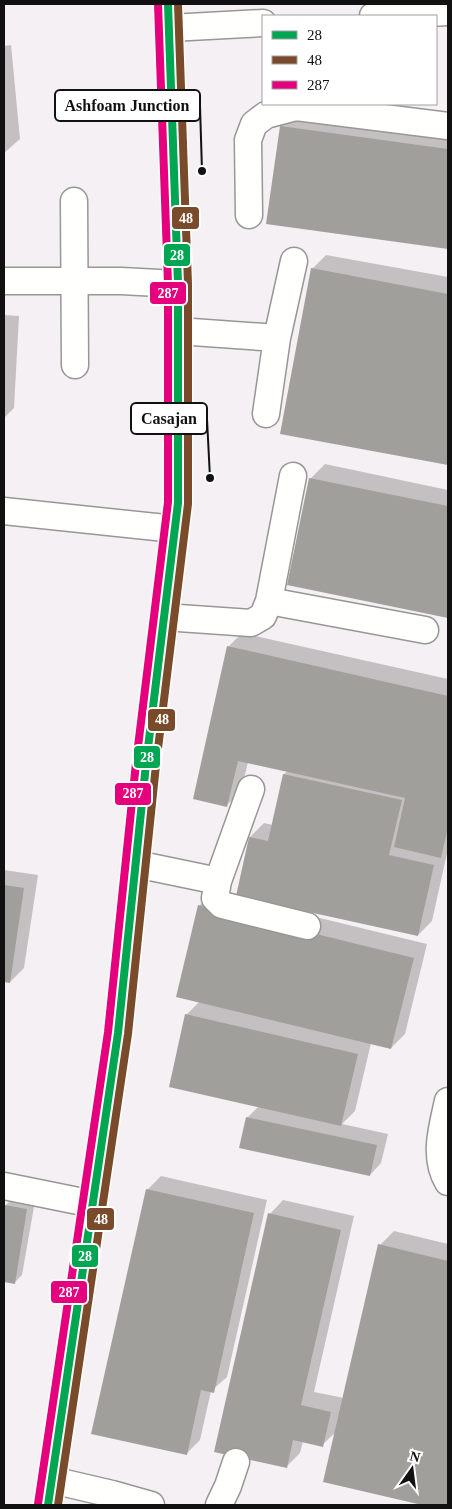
<svg xmlns="http://www.w3.org/2000/svg" width="452" height="1509" viewBox="0 0 452 1509" font-family="Georgia,serif">
<style>
.industrial{fill:#f5f0f3;fill-rule:evenodd}
.shadow{fill:#0003}
.building{fill:#a19f9c}
.lines{fill:none;stroke-linecap:round;stroke-linejoin:round}
.minor-casing{stroke:#979795;stroke-width:29}
.minor{stroke:#fffffe;stroke-width:26}
.bus-1-casing{stroke:#fff;stroke-width:11}
.bus-2-casing{stroke:#fff;stroke-width:11}
.bus-3-casing{stroke:#fff;stroke-width:11}
.bus-1{stroke:#00a651;stroke-width:8}
.bus-2{stroke:#7a4b2a;stroke-width:8}
.bus-3{stroke:#e5007d;stroke-width:8}
.leader{fill:none;stroke:#111;stroke-width:2}
.callout-dot{fill:#111;stroke:#fff;stroke-width:2}
.callout{fill:#fff;stroke:#111;stroke-width:2}
.callout-label{font-size:16px;text-anchor:middle;font-weight:bold;fill:#111}
.line-badge{stroke:#fff;stroke-width:2}
.badge-label{font-size:14px;text-anchor:middle;font-weight:bold;fill:#fff}
</style>
<rect width="100%" height="100%" fill="#fdfcf7"/>
<path class="industrial" d="M 4,4 L 448,4 L 448,1505 L 4,1505 ZM 263,16 L 436,16 L 436,104 L 263,104 Z"/>
<path class="shadow" d="M 11,45 L 20,139 L 4,153 L 4,46 Z
M 295,112 L 448,133 L 448,248 L 268,223 L 281,126 Z
M 326,255 L 448,277 L 448,464 L 281,433 L 312,269 Z
M 4,315 L 19,316 L 14,408 L 4,418 Z
M 325,464 L 448,490 L 448,617 L 289,584 L 311,478 Z
M 242,633 L 448,679 L 448,849 L 432,921 L 418,935 L 237,895 L 250,837 L 264,823 L 273,825 L 284,774 L 288,771 L 248,762 L 241,791 L 227,805 L 228,647 Z
M 4,870 L 38,875 L 24,968 L 10,982 L 4,981 Z
M 213,892 L 427,944 L 405,1034 L 391,1048 L 371,1043 L 355,1111 L 342,1124 L 388,1134 L 381,1163 L 370,1175 L 247,1118 L 259,1106 L 186,1015 L 200,1001 L 199,906 Z
M 161,1176 L 267,1200 L 227,1377 L 211,1391 L 200,1440 L 186,1454 L 147,1190 Z
M 14,1197 L 35,1201 L 22,1275 L 14,1283 L 4,1281 L 4,1218 L 6,1205 Z
M 283,1200 L 354,1216 L 314,1392 L 344,1398 L 380,1245 L 394,1231 L 448,1244 L 448,1505 L 427,1505 L 324,1481 L 336,1432 L 322,1445 L 303,1441 L 300,1453 L 286,1467 L 270,1214 Z
M 95,1501 L 116,1505 L 91,1505 Z"/>
<path class="building" d="M 280,126 L 448,149 L 448,249 L 266,224 Z
M 311,268 L 448,294 L 448,465 L 280,434 Z
M 309,478 L 448,506 L 448,618 L 287,585 Z
M 227,646 L 448,696 L 448,827 L 441,858 L 394,847 L 405,798 L 238,761 L 227,807 L 193,799 Z
M 283,774 L 402,800 L 389,855 L 434,865 L 418,936 L 236,896 L 249,837 L 268,841 Z
M 4,885 L 24,888 L 10,983 L 4,982 Z
M 198,905 L 414,958 L 391,1049 L 176,997 Z
M 185,1014 L 358,1054 L 341,1126 L 169,1087 Z
M 246,1117 L 377,1145 L 370,1176 L 239,1148 Z
M 146,1189 L 254,1213 L 214,1393 L 201,1390 L 187,1455 L 91,1434 Z
M 5,1205 L 27,1209 L 15,1284 L 4,1282 Z
M 268,1213 L 341,1230 L 301,1405 L 331,1412 L 323,1447 L 293,1440 L 287,1468 L 214,1452 Z
M 378,1244 L 448,1261 L 448,1505 L 422,1505 L 323,1482 Z"/>
<g class="lines">
<defs>
<path id="minor" d="M 373,16 L 448,12
M 170,28 L 263,23
M 74,201 L 75,365
M 249,215 L 248,140 L 254,124 L 266,115 L 296,107 L 448,126
M 4,281 L 121,281 L 178,284
M 178,331 L 277,338
M 266,414 L 277,338 L 294,261
M 4,511 L 175,529
M 269,601 L 425,630
M 164,617 L 251,623 L 263,616 L 269,601 L 293,476
M 251,789 L 218,881 L 215,898 L 222,905 L 307,926
M 136,864 L 218,881
M 448,1101 C 442,1128 433,1157 448,1182
M 4,1186 L 93,1204
M 52,1480 L 112,1494 L 151,1505
M 48,1505 L 118,1033 L 146,764 L 178,503 L 178,284 L 168,4
M 219,1505 L 228,1486 L 236,1462"/>
</defs>
<use href="#minor" class="minor-casing"/>
<use href="#minor" class="minor"/>
<defs>
<path id="bus-1" d="M 48,1505 L 118,1033 L 146,764 L 178,503 L 178,284 L 168,4"/>
<path id="bus-2" d="M 58,1505 L 128,1034 L 156,765 L 188,504 L 188,284 L 178,4"/>
<path id="bus-3" d="M 38,1504 L 108,1032 L 136,763 L 168,502 L 168,284 L 158,4"/>
</defs>
<use href="#bus-1" class="bus-1-casing"/>
<use href="#bus-2" class="bus-2-casing"/>
<use href="#bus-3" class="bus-3-casing"/>
<use href="#bus-1" class="bus-1"/>
<use href="#bus-2" class="bus-2"/>
<use href="#bus-3" class="bus-3"/>
</g>
<path class="leader" d="M202 171L200 106M210 478L207 419"/>
<g class="callout-dot">
<circle cx="202" cy="171" r="5"/>
<circle cx="210" cy="478" r="5"/>
</g>
<g class="callout">
<rect x="55" y="90" width="145" height="31" rx="5"/>
<rect x="131" y="403" width="76" height="31" rx="5"/>
</g>
<g class="callout-label">
<text x="127" y="111">Ashfoam Junction</text>
<text x="169" y="424">Casajan</text>
</g>
<g class="line-badge">
<rect x="171" y="206" width="29" height="24" rx="5" fill="#7a4b2a"/>
<rect x="163" y="243" width="28" height="24" rx="5" fill="#00a651"/>
<rect x="149" y="281" width="38" height="24" rx="5" fill="#e5007d"/>
<rect x="147" y="708" width="29" height="24" rx="5" fill="#7a4b2a"/>
<rect x="133" y="745" width="28" height="24" rx="5" fill="#00a651"/>
<rect x="114" y="782" width="38" height="24" rx="5" fill="#e5007d"/>
<rect x="86" y="1207" width="29" height="24" rx="5" fill="#7a4b2a"/>
<rect x="71" y="1244" width="28" height="24" rx="5" fill="#00a651"/>
<rect x="50" y="1280" width="38" height="24" rx="5" fill="#e5007d"/>
</g>
<g class="badge-label">
<text x="186" y="223">48</text>
<text x="177" y="260">28</text>
<text x="168" y="298">287</text>
<text x="162" y="724">48</text>
<text x="147" y="762">28</text>
<text x="133" y="798">287</text>
<text x="101" y="1224">48</text>
<text x="85" y="1261">28</text>
<text x="69" y="1297">287</text>
</g>
<rect width="452" height="1509" fill="none" stroke="#111111" stroke-width="10"/>
<rect x="262" y="15" width="175" height="90" fill="#ffffff" stroke="#a0a0a0"/>
<rect x="272" y="31" width="25" height="8" fill="#00a651" stroke="#a0a0a0"/>
<text x="307" y="40" font-size="15" fill="#111111">28</text>
<rect x="272" y="56" width="25" height="8" fill="#7a4b2a" stroke="#a0a0a0"/>
<text x="307" y="65" font-size="15" fill="#111111">48</text>
<rect x="272" y="81" width="25" height="8" fill="#e5007d" stroke="#a0a0a0"/>
<text x="307" y="90" font-size="15" fill="#111111">287</text>
<g transform="translate(412 1469) rotate(14)" stroke="#ffffff" stroke-width="4" paint-order="stroke">
<path d="M0-4L9 19L0 12L-9 19Z" fill="#111111"/>
<text y="-8" font-size="14" font-weight="bold" text-anchor="middle" fill="#111111">N</text>
</g>
</svg>
